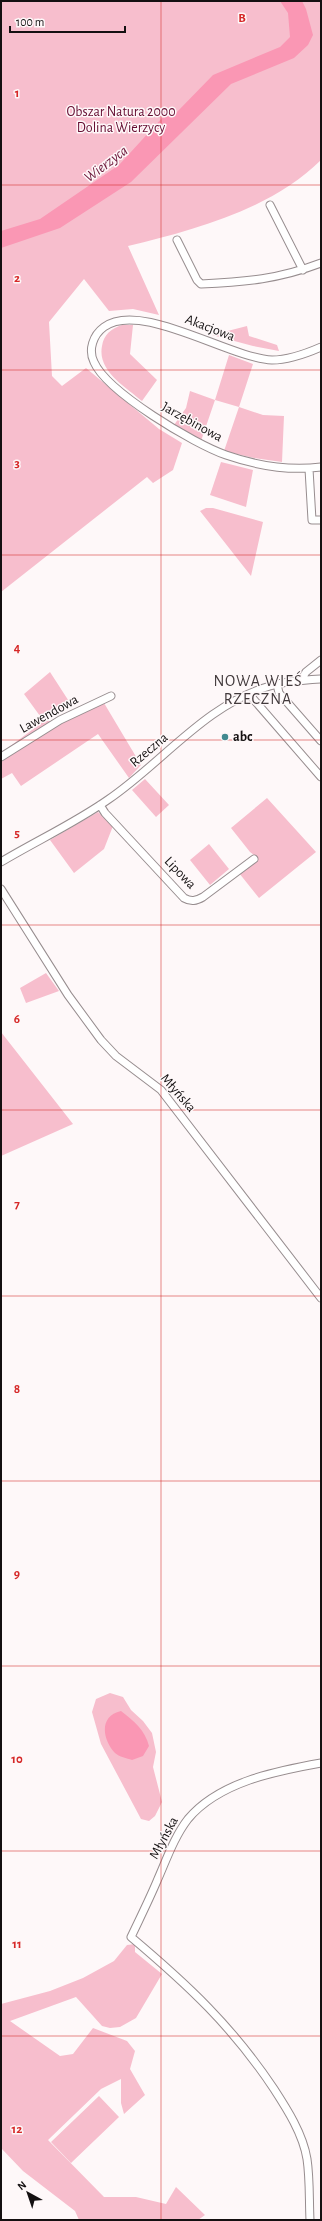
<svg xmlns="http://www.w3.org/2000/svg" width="322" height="2221" viewBox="0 0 322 2221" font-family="'Alegreya Sans',sans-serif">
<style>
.green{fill:#f7becd}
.water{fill:#fa97b4}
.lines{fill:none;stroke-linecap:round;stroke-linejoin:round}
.street-casing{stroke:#978d8f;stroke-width:9}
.street{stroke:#fff;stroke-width:7}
.grid{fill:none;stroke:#d62828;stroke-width:1;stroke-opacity:0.55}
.poi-dot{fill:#428a90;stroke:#fef8f9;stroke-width:1.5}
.labels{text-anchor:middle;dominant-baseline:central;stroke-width:3;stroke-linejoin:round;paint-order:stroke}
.park-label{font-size:14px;fill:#650d32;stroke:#fef8f9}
.street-label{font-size:14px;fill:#141011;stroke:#fef8f9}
.poi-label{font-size:14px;font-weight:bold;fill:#141011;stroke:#fef8f9;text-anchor:start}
.water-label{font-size:15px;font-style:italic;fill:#6a1337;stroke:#fef8f9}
.quarter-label{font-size:16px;letter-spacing:1px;fill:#423a3c;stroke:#fef8f9}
.grid-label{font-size:13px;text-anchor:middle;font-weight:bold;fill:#d62828;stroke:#fef8f9;stroke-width:3;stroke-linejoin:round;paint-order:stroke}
</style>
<rect width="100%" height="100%" fill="#fef8f9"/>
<path class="green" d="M 1,1 L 321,1 L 321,160 C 272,209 194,230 128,246 L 159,315 L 133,309 L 109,311 L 84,279 L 49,322 L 52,376 L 62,386 L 86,368 L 159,429 L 182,443 L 173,470 L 153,483 L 147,477 L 1,592 Z
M 122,325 L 133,325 L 130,354 L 157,380 L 142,401 C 126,387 97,371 102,346 C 104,334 111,329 122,325 Z
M 247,326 L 249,336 L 277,345 L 279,351 L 253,346 L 212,335 Z
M 229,355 L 253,364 L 239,407 L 263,415 L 284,416 L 282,462 L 254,458 L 224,451 L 239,407 L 215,400 L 201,441 L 174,425 L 186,408 L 190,391 L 215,400 Z
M 221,462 L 253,470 L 246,507 L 210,495 Z
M 206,508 L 213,508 L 263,522 L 251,576 L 200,511 Z
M 50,672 L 72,706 L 57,713 L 40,716 L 24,694 Z
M 104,703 L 141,765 L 129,778 L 98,734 L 21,786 L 12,773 L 1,779 L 1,753 L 44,721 L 62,721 Z
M 145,779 L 169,805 L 156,817 L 132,790 Z
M 267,798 L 316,852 L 259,898 L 239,873 L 258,858 L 250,852 L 231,828 Z
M 98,812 L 113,826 L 104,849 L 74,873 L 50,840 Z
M 209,844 L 229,869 L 210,885 L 190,860 Z
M 46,973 L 59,991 L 26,1003 L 20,988 Z
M 1,1032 L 73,1124 L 1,1156 Z
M 110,1693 L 123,1697 L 131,1710 L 143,1721 L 152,1733 L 156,1752 L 153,1767 L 162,1802 L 155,1816 L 149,1821 L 141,1819 L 101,1744 L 92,1712 L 96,1699 Z
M 135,1944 L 135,1952 L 162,1974 L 136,2018 L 120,2027 L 110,2028 L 102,2026 L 76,1997 L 10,2021 L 60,2056 L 73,2054 L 93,2028 L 127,2041 L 135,2051 L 130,2069 L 145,2095 L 124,2114 L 121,2103 L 121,2079 L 101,2089 L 48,2140 L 104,2197 L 136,2197 L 166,2204 L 176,2187 L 205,2215 L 198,2220 L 79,2220 L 75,2211 L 23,2171 L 1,2148 L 1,2004 L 50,1991 L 83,1978 L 114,1961 L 127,1945 Z
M 99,2096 L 119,2117 L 71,2163 L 51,2142 Z"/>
<path class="water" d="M 280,1 L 302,1 L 306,9 L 313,35 L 308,45 L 294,58 L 231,84 L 131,182 L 60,228 L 1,248 L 1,231 L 40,219 L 119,165 L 162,118 L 176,113 L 213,75 L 280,47 L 290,37 L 288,13 Z
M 121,1711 C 134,1721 145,1730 149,1746 L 143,1756 L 132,1760 C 127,1758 119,1757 115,1753 C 102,1739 99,1716 121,1711 Z"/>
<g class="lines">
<defs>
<path id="street" d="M 270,205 L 303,270
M 177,240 L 197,280 L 201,284 C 246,282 279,279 321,263
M 321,347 C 305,354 289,360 272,360 C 229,358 140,300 104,327 C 93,335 88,350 94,362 C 107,392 194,444 226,455 C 255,465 290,471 321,467
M 309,469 L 312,520 L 321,520
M 301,680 L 306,672 L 321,660
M 277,684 L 279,693 L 321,741
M 249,694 L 321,777
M 1,757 L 60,720 L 111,696
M 100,805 L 105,813 L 184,898 C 191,902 196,901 203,897 L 254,859
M 1,862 C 36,841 75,823 109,799 C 162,763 206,704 270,686 C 286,681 304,680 321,679
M 1,889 L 68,995 L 101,1040 L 116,1056 L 161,1090 L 321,1298
M 310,2220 C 309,2200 310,2179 307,2159 C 303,2134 287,2109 274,2089 C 232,2026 188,1985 131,1937 C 140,1918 149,1900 157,1881 C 166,1861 174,1837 188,1819 C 219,1782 276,1771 321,1763"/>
</defs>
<use href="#street" class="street-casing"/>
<use href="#street" class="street"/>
</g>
<path class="grid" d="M 161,1 L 161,2220M 1,185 L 321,185M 1,370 L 321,370M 1,555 L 321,555M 1,740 L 321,740M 1,925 L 321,925M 1,1110 L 321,1110M 1,1296 L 321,1296M 1,1481 L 321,1481M 1,1666 L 321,1666M 1,1851 L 321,1851M 1,2036 L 321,2036"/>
<circle class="poi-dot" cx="225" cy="737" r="4"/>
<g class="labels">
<g class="park-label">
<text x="121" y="112">Obszar Natura 2000<tspan x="121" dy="16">Dolina Wierzycy</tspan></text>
</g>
<g class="street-label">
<text transform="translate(210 328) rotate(21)">Akacjowa</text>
<text transform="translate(192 422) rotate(29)">Jarzębinowa</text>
<text transform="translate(49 714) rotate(-29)">Lawendowa</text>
<text transform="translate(149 750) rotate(-40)">Rzeczna</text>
<text transform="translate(180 873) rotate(46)">Lipowa</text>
<text transform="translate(178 1093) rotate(49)">Młyńska</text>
<text transform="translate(164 1838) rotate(-62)">Młyńska</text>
</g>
<g class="poi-label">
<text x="233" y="737">abc</text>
</g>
<g class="water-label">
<text transform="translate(106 164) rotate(-37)">Wierzyca</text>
</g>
<g class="quarter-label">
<text x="258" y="681">NOWA WIEŚ<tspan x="258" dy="18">RZECZNA</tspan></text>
</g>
</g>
<g class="grid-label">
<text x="242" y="22">B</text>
<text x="17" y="97">1</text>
<text x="17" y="282">2</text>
<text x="17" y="467">3</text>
<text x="17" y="652">4</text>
<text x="17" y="837">5</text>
<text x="17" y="1023">6</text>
<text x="17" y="1208">7</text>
<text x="17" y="1393">8</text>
<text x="17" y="1578">9</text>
<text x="17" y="1763">10</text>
<text x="17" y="1948">11</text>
<text x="17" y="2133">12</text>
</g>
<rect width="322" height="2221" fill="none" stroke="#141011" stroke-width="4"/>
<g transform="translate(28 2193) rotate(320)" stroke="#fef8f9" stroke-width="3" paint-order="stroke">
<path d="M0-3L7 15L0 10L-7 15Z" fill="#141011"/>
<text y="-6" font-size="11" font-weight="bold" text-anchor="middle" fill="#141011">N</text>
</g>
<path d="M10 26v6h115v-6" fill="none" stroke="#141011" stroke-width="2"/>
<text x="16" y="26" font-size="12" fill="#141011" stroke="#fef8f9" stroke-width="3" paint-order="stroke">100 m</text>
</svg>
